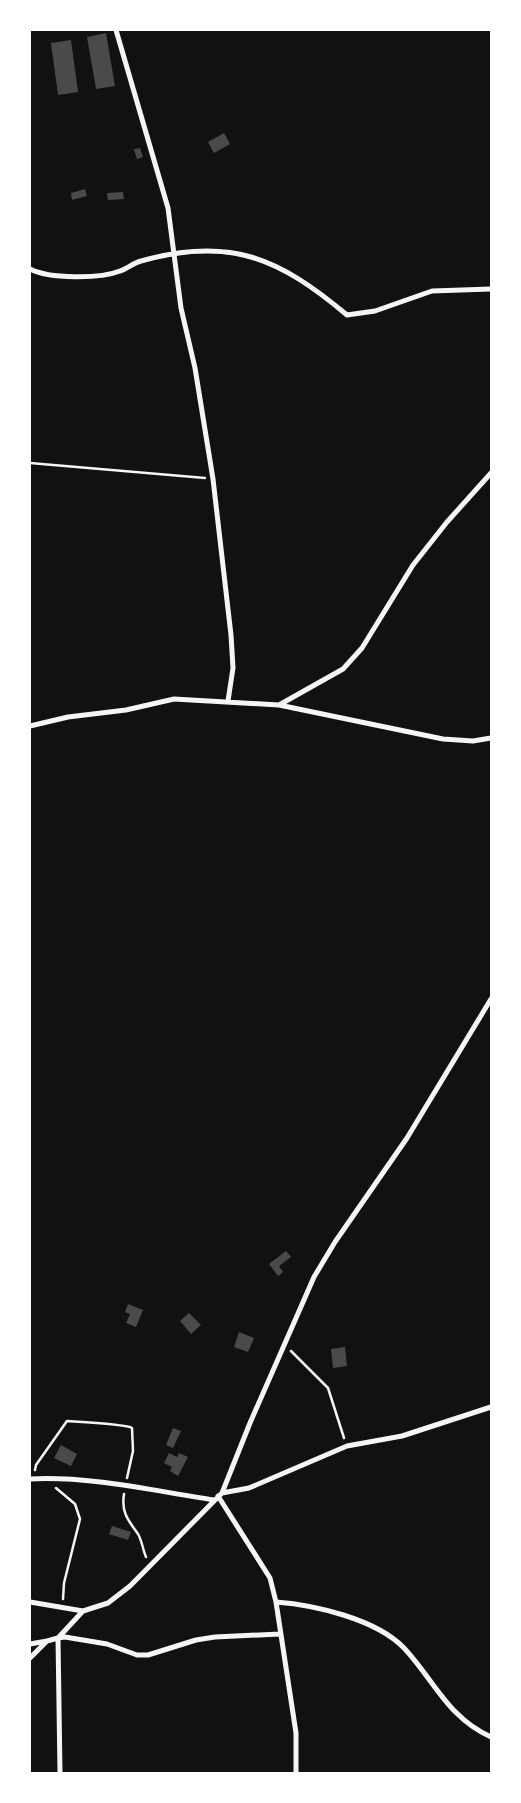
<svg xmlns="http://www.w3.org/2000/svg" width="521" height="1803" viewBox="0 0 521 1803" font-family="Arial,sans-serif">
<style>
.building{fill:#4a4a4a}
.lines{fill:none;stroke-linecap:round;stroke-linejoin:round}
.path{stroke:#f5f5f5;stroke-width:2.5}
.minor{stroke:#f5f5f5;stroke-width:5}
</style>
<rect width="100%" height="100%" fill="#111"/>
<path class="building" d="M 106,33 L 115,86 L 96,89 L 87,37 Z
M 71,40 L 78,92 L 58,95 L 51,43 Z
M 224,133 L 230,144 L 214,153 L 208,142 Z
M 140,148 L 143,157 L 137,159 L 134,149 Z
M 85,189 L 87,196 L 72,200 L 71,193 Z
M 123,192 L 124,199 L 108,200 L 107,193 Z
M 286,1251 L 291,1257 L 279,1266 L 283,1272 L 278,1276 L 269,1264 Z
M 128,1304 L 143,1310 L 136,1327 L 126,1323 L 130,1314 L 125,1312 Z
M 189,1313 L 201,1325 L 191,1334 L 180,1321 Z
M 239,1332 L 254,1338 L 248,1352 L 234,1347 Z
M 345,1347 L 347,1366 L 333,1368 L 331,1349 Z
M 173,1428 L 181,1431 L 173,1448 L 166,1445 Z
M 61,1445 L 77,1454 L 71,1466 L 54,1458 Z
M 169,1453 L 177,1457 L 179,1453 L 188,1457 L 178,1476 L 170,1471 L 172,1467 L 164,1463 Z
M 112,1526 L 131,1532 L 128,1540 L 109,1534 Z"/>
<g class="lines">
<path class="path" d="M 30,463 L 205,478
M 291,1351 L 328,1388 L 344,1438
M 35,1470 L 36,1465 L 67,1421 C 79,1422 126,1424 132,1428 L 133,1451 L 127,1478
M 56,1488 L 75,1504 L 80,1519 L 64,1583 L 63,1599
M 124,1494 C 121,1512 128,1520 138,1534 C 142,1541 143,1550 146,1557"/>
<path class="minor" d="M 116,30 L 168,208 L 181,308 L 195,368 L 213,479 L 231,635 L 233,668 L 228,701
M 30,269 C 49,279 100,279 120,271 C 127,269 133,263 141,261 C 230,236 279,258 347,315 L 375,311 L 432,291 L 491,289
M 279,705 L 343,669 L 362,648 L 413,565 L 447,522 L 491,473
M 30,726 L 68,717 L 126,710 L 174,699 L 279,705 L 443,739 L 473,741 L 491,738
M 30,1479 C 91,1476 154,1491 214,1500
M 222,1493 L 250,1423 L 314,1277 L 335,1242 L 407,1138 L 491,999
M 218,1496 L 270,1578 L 276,1602 L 296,1733 L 296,1773
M 30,1602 L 83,1611
M 276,1602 C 315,1605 376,1619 404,1648 C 434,1680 448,1718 491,1737
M 30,1644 L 47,1641
M 30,1658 L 47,1641 L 58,1638 L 83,1611 L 108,1603 L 130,1586 L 222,1493 L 249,1488 L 347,1446 L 402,1436 L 491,1407
M 60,1773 L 58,1638 L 65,1637 L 107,1644 L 137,1655 L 148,1655 L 196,1640 L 215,1637 L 280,1634"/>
</g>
<rect width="521" height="1803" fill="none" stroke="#ffffff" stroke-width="62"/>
</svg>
